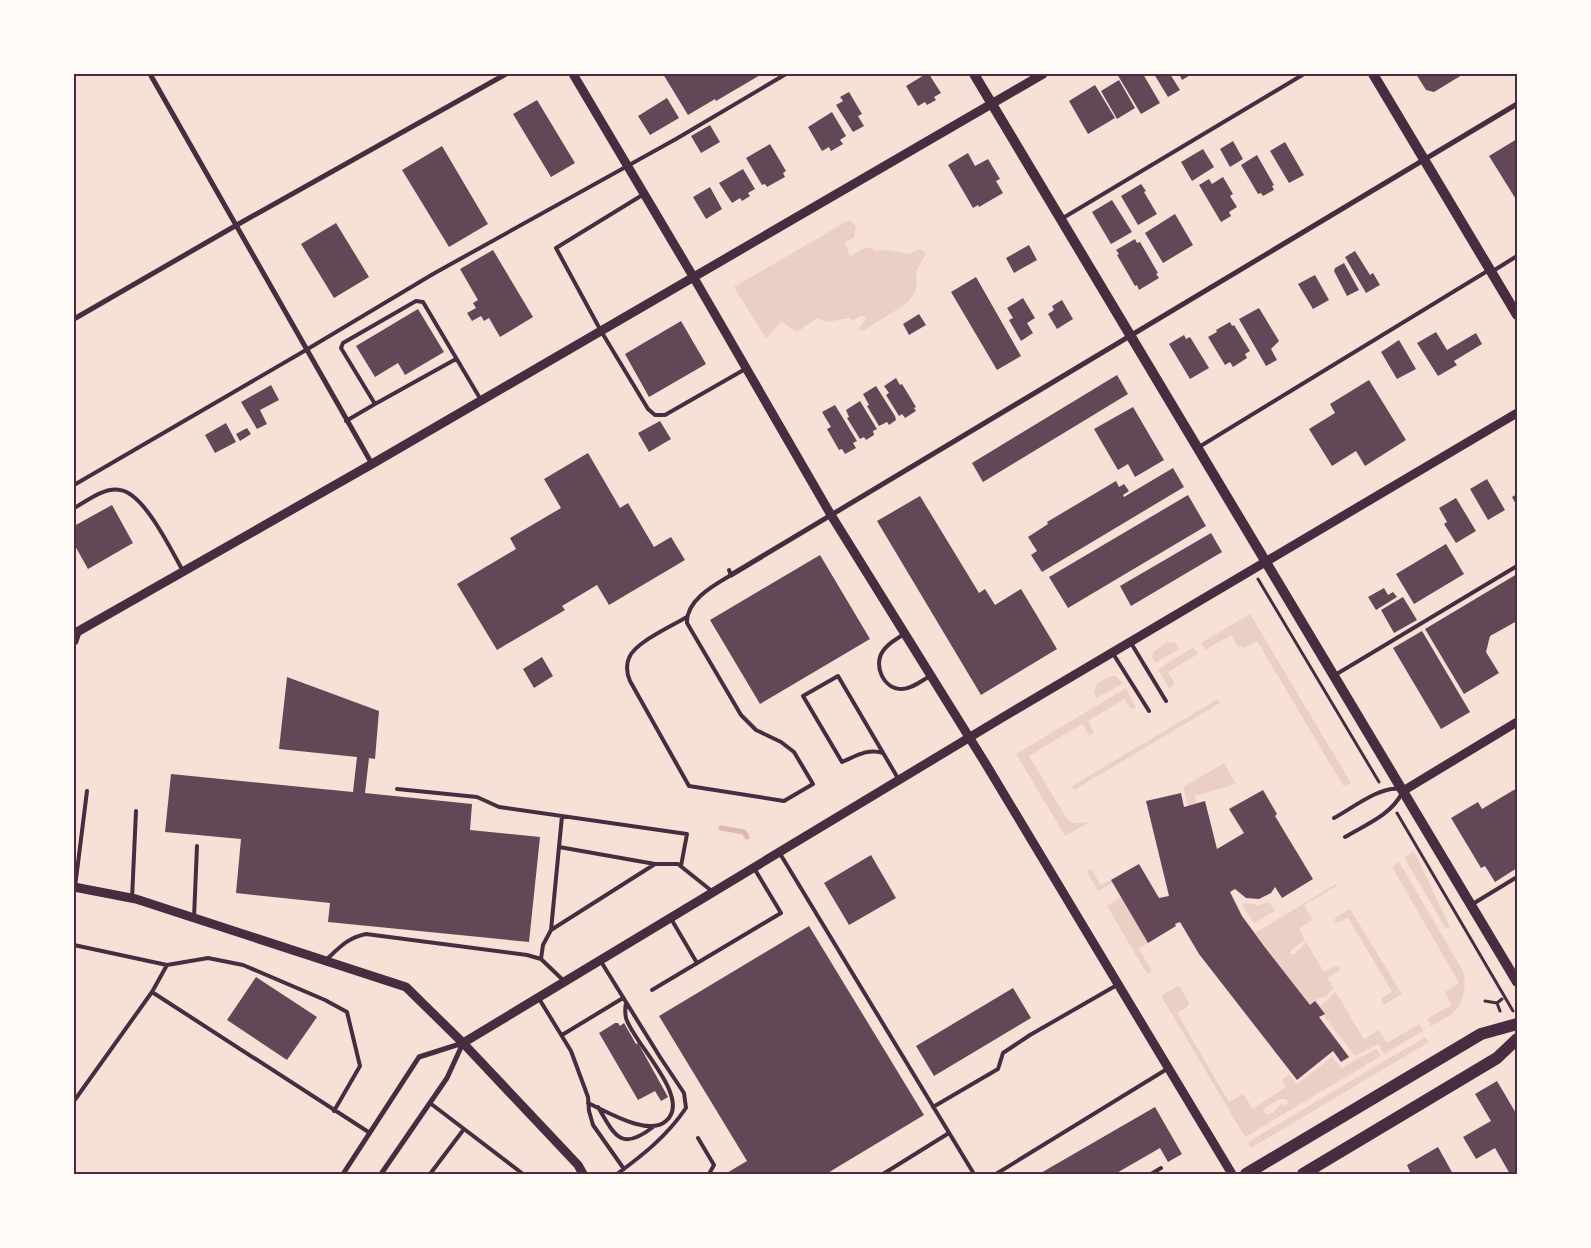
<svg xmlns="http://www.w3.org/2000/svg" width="1591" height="1248" viewBox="0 0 1591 1248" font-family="Quicksand,sans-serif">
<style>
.green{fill:#ebcfc5;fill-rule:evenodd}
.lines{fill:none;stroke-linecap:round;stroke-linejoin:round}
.stream{stroke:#dcb8b0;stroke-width:5}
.building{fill:#644757}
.path{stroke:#4a2c40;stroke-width:3}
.service{stroke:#4a2c40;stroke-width:4}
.minor{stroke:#4a2c40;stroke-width:5}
.tertiary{stroke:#4a2c40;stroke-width:9}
.secondary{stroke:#4a2c40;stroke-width:10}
.primary{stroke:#4a2c40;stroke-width:12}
.neatline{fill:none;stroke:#4a2c40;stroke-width:2}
</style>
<rect width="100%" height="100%" fill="#f7e1d7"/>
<path class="green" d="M 849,220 L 856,226 L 854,238 L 845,242 L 850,257 L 860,250 L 870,247 L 875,251 L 888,250 L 909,254 L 920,249 L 926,253 L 916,272 L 917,285 L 915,292 L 906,304 L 863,331 L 859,328 L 867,317 L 860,316 L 853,321 L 849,318 L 827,322 L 817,318 L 797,332 L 781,322 L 766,339 L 734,287 Z
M 1250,614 L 1351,783 L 1344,786 L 1342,784 L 1257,641 L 1244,648 L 1242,646 L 1238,647 L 1231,635 L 1205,650 L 1201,643 Z
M 1167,642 L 1176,643 L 1179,649 L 1155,663 L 1152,657 L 1153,652 Z
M 1194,647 L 1198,654 L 1168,672 L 1174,682 L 1173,686 L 1169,688 L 1158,669 Z
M 1111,676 L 1116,676 L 1123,683 L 1097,698 L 1094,692 L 1097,683 Z
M 1126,688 L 1136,708 L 1131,709 L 1124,699 L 1088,721 L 1094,732 L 1092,734 L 1089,735 L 1082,724 L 1029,756 L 1067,819 L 1073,823 L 1090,822 L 1065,836 L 1016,754 Z
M 1218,699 L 1220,703 L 1074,790 L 1072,786 Z
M 1224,763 L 1236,784 L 1195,796 L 1196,804 L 1188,806 L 1183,787 Z
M 1414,851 L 1450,927 L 1446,929 L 1404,857 Z
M 1399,862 L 1463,971 C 1467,984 1464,1002 1454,1012 C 1448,1018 1438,1022 1431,1026 L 1427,1019 L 1451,1005 L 1445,992 L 1459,983 L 1392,867 Z
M 1091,869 L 1101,885 L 1111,880 L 1112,883 L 1098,891 L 1087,872 Z
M 1336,884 L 1337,886 L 1304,905 L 1313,920 L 1299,929 L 1305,940 L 1291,950 L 1290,954 L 1295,954 L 1306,942 L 1324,972 L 1336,966 L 1339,966 L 1340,970 L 1327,978 L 1334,988 L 1326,996 L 1317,999 L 1317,1002 L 1321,1005 C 1328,1001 1331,997 1335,991 L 1364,1039 L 1379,1030 L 1387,1043 L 1419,1024 L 1423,1031 L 1384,1054 L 1378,1044 L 1355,1056 L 1323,1015 L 1310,1005 L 1255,933 Z
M 1121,897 L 1148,943 L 1139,949 L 1152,971 L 1147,974 L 1107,906 Z
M 1269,902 L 1275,911 L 1254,923 L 1242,906 L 1245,903 L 1258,905 Z
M 1350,909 L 1402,994 L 1385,1004 L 1382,1003 L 1381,998 L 1392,992 L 1348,918 L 1337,923 L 1334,921 L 1336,917 Z
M 1177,986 L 1180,986 L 1189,1003 L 1187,1007 L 1177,1013 L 1229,1102 L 1243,1094 L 1253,1109 L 1286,1087 L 1282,1080 L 1289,1074 L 1297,1084 L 1332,1057 L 1342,1069 L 1353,1061 L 1377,1049 L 1381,1056 L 1245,1137 L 1161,996 ZM 1279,1099 L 1286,1099 L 1288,1103 L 1285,1105 L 1280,1104 L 1273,1113 L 1266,1114 L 1264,1111 L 1265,1108 Z
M 1425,1037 L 1429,1042 L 1251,1148 L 1248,1142 Z"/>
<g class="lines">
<path class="stream" d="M 721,828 L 744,832 L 747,837"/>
</g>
<path class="building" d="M 663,74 L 762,74 L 716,101 L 715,99 L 688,115 Z
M 926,74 L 929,74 L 941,93 L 934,97 L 936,100 L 927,105 L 925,102 L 918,106 L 906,86 Z
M 1117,74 L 1143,74 L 1160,103 L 1141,114 Z
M 1154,74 L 1170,74 L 1180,90 L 1168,97 Z
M 1179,74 L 1192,74 L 1182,80 Z
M 1416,74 L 1461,74 L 1462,75 L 1434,92 L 1426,90 Z
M 1119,80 L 1135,108 L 1117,119 L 1101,91 Z
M 1095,85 L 1115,118 L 1088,134 L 1069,101 Z
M 849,92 L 862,114 L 858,116 L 864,126 L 853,132 L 836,105 L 843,101 L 840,97 Z
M 667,98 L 679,118 L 650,135 L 638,116 Z
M 537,100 L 575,163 L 551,177 L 513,114 Z
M 832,112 L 846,136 L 840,140 L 843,144 L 831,151 L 829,147 L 822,151 L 808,127 Z
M 710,125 L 720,142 L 701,153 L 691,136 Z
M 1517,139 L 1517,201 L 1489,156 Z
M 1233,141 L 1243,159 L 1230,167 L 1220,149 Z
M 1285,142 L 1304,175 L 1289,183 L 1270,151 Z
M 770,144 L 786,171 L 783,173 L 785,177 L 767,187 L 765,184 L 762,185 L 746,158 Z
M 442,146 L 488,224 L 449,247 L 402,170 Z
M 1203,149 L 1214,167 L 1192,181 L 1181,162 Z
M 968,153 L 975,166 L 988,159 L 1000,179 L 996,181 L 1003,193 L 979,207 L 978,205 L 973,208 L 948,165 Z
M 1257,155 L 1274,185 L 1272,186 L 1274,190 L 1263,196 L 1261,193 L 1258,194 L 1241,165 Z
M 743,169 L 755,189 L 748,193 L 750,196 L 742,201 L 740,198 L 732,203 L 719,183 Z
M 1223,177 L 1233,194 L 1230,196 L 1237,207 L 1229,212 L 1231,216 L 1221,222 L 1199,185 L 1209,179 L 1212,184 Z
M 1141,184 L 1146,191 L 1144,192 L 1157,214 L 1138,225 L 1121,196 Z
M 710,187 L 722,209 L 706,219 L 693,197 Z
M 1112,200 L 1132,232 L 1111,244 L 1092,212 Z
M 1175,214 L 1193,245 L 1163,263 L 1145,233 Z
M 336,223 L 369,277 L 334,298 L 301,244 Z
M 1135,239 L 1137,243 L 1140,242 L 1158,273 L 1156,274 L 1159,278 L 1139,290 L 1137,285 L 1135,286 L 1117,255 L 1119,254 L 1116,250 Z
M 1029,245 L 1037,260 L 1014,273 L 1006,258 Z
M 493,250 L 533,317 L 500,337 L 489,318 L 484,321 L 481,316 L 472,321 L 467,313 L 476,308 L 473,303 L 478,300 L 460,269 Z
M 1355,251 L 1370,275 L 1373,273 L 1380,285 L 1366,293 L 1345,257 Z
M 1344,263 L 1359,290 L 1347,296 L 1334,271 L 1335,268 Z
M 1315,275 L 1329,300 L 1313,309 L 1298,284 Z
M 976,277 L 1021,356 L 997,370 L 951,292 Z
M 1023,298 L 1035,318 L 1027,323 L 1033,333 L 1021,341 L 1009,320 L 1013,318 L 1007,308 Z
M 1062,300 L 1073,319 L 1057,329 L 1048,314 L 1054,310 L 1052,306 Z
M 1259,308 L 1279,341 L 1271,349 L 1277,360 L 1266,366 L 1239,319 Z
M 418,309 L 444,352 L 405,375 L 398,363 L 375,377 L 356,346 Z
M 919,314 L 926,325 L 909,335 L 903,324 Z
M 681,321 L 706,364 L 649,397 L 625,354 Z
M 1230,322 L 1232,326 L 1234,325 L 1250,351 L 1245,354 L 1247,358 L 1233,367 L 1230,362 L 1225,365 L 1208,337 L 1217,332 L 1216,330 Z
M 1436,332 L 1447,350 L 1476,333 L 1482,344 L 1454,361 L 1457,365 L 1438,376 L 1417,343 Z
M 1184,335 L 1186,339 L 1190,337 L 1209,368 L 1190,379 L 1169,344 Z
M 1399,340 L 1416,369 L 1397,379 L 1381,352 Z
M 1117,375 L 1128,394 L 983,482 L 972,463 Z
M 896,378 L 900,385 L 902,384 L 916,407 L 914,408 L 916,411 L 905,418 L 902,414 L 899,416 L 886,395 L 889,393 L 884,386 Z
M 1369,380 L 1406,440 L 1365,466 L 1356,451 L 1332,466 L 1309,429 L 1335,413 L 1330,404 Z
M 271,385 L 279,400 L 260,410 L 267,424 L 257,429 L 241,402 Z
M 876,386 L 895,416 L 896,420 L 889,425 L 887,422 L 879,426 L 867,406 L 869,405 L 863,394 Z
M 860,401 L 877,429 L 873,431 L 874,435 L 866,440 L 864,437 L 860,439 L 847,418 L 849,417 L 846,410 Z
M 835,405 L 857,441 L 853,443 L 856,448 L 845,454 L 842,449 L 839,450 L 827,429 L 831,427 L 822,412 Z
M 1133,407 L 1164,460 L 1135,477 L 1128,464 L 1118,470 L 1094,429 Z
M 660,421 L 671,439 L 649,452 L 638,433 Z
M 226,423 L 236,442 L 215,453 L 205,435 Z
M 247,428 L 251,434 L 240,441 L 236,434 Z
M 588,453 L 620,508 L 628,503 L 654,547 L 671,537 L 685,560 L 609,605 L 597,585 L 562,606 L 565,610 L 497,650 L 457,584 L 516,549 L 510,538 L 561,508 L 544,479 Z
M 1173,468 L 1184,487 L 1042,572 L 1031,555 L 1037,551 L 1028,537 L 1048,524 L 1047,522 L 1116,481 L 1119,487 L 1124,484 L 1129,491 L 1123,495 L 1124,497 Z
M 1487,479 L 1505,510 L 1488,520 L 1470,489 Z
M 1517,494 L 1517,506 L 1512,497 Z
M 1188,495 L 1206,526 L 1068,608 L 1049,577 Z
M 920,496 L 979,593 L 985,589 L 995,605 L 1021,589 L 1057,649 L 981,695 L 877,521 Z
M 1456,498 L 1476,531 L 1456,543 L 1444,524 L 1447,522 L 1439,508 Z
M 112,505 L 133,543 L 88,569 L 74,544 L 74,526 Z
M 1211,533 L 1222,552 L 1131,606 L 1120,586 Z
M 1446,544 L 1464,574 L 1414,604 L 1396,574 Z
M 820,555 L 870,639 L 760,704 L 710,620 Z
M 1517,574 L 1517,621 L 1490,636 L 1486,652 L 1499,673 L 1464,694 L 1425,629 Z
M 1384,588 L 1388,595 L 1393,592 L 1397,597 L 1376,610 L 1368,597 Z
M 1403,597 L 1417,620 L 1394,633 L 1381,610 Z
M 1422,631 L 1470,712 L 1441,729 L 1393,648 Z
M 542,657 L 553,676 L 534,688 L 523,669 Z
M 287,677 L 379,711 L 375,759 L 369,758 L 365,793 L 472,804 L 470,830 L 540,837 L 529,942 L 328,922 L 330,903 L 236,893 L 241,839 L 165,832 L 171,774 L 353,792 L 357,757 L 279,749 Z
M 1517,788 L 1517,868 L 1495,882 L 1485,866 L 1481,868 L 1451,818 L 1478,802 L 1482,809 Z
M 1263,790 L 1277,814 L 1275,816 L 1313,879 L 1282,898 L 1275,887 L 1271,893 L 1259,899 L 1246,898 L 1235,889 L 1230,892 L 1242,916 L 1264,946 L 1310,1005 L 1315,1001 L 1325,1014 L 1319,1017 L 1349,1057 L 1341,1062 L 1333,1051 L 1297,1080 L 1199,954 L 1180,922 L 1175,924 L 1176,926 L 1148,943 L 1111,880 L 1139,864 L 1159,898 L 1169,896 L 1146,801 L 1181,793 L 1184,807 L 1205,801 L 1217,849 L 1244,833 L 1229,809 Z
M 871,855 L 896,898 L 849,925 L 824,883 Z
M 809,926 L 924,1115 L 826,1174 L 725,1174 L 747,1161 L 659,1016 Z
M 256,977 L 317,1017 L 287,1060 L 227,1020 Z
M 1013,988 L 1031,1018 L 934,1076 L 916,1046 Z
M 615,1023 L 618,1023 L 620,1026 L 624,1023 L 636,1044 L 638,1043 L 668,1097 L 661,1101 L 655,1091 L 638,1100 L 599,1033 Z
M 1497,1081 L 1517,1115 L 1517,1174 L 1510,1174 L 1495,1148 L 1476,1159 L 1463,1137 L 1491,1121 L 1475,1094 Z
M 1155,1107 L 1182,1154 L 1168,1162 L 1160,1148 L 1115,1174 L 1039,1174 Z
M 1438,1147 L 1453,1174 L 1406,1174 L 1410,1172 L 1407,1165 Z"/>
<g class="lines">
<path class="path" d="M 1258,579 L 1379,782
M 1397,813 L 1513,1011
M 1485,1001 L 1497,1003 L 1502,999
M 1497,1003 L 1500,1011"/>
<path class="service" d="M 644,194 L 556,248 L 601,331 L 648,409 L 655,415 L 665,415 L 747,368
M 1063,218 L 1304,74
M 1493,271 L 1517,256
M 456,359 L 375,404 L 341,348 L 343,343 L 416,301 L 423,302 L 481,400
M 346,421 L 375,404
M 1199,447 L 1489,270
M 74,485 L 306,350 L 433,274 L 676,139 L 786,74
M 74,508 C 87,501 104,487 120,490 C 144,493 171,550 183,571
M 687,617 C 673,625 634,643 629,658 C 626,665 627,674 630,681 L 689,786 L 784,801 L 813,784 L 794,752 L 781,742 L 756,730 L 741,715 L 687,623 C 686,600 714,585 731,575 L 729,570
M 904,634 C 897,639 888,643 883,651 C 873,665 883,689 902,689 C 912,689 921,681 930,676
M 1131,643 L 1166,701
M 1112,652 L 1149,711
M 1335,675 L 1517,566
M 883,753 C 868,748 856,756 842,762 L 803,696 L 838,676 L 899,780
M 397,789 L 477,797 L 499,807 L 687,834 L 681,866
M 1334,818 C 1351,809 1380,786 1399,789
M 1345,837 C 1365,825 1391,815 1402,793
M 559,847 L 562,816
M 779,852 L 974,1174
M 75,887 L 87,791
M 132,899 L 136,811
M 1471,905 L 1517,877
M 670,917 L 697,963
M 194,918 L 197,846
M 551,930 L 559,847 L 655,864
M 74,945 L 167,965 L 208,958 L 243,965 L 325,1000 L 347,1012 L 360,1066 L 334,1111
M 541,959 L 543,945 L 551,930 L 655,864 L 678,864 L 713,892
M 326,960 C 340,947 347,938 366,934 L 527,955 L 541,959 L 564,981
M 600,960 L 660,1057 L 684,1093 L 686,1108 C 667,1136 643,1155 617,1174
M 652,990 L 781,913 L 754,868
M 152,992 L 370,1133
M 538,997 L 571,1051 L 588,1097 L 589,1111 L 593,1125 L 624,1169
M 562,1035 L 623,998
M 74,1101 L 152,992 L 167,965
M 430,1103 L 523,1174
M 588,1103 C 606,1111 648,1137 666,1121 C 693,1098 633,1043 626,1018 C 625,1013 625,1008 626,1003
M 598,1107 C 615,1136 621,1152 653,1127
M 933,1107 L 998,1069 L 1003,1053 L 1030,1035 L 1117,985
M 698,1138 L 714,1165 L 709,1174
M 430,1174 L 464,1129
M 883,1174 L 949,1133
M 996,1174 L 1167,1069
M 1151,1174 L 1161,1168"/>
<path class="minor" d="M 150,74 L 372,464
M 74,319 L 235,226 L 506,74
M 731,575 L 1517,104
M 343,1174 L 419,1057 L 463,1043
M 381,1174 L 447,1078 L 463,1043"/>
<path class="tertiary" d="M 573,74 L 694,278 L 831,515 L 987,766 L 1232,1174
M 74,641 L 77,632 L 372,464 L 1043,74
M 1403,791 L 1517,722
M 74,887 L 136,899 L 406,987 L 463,1043 L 578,1165 L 583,1174
M 463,1043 L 1000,719 L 1517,413"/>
<path class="secondary" d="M 974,74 L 1517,982
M 1373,74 L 1517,315"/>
<path class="primary" d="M 1246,1174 L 1481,1034 L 1517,1024
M 1303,1174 L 1497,1058 L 1517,1039"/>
</g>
<rect width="1591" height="1248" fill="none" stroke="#fffaf5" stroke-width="150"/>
<rect x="75" y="75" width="1441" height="1098" class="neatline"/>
</svg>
